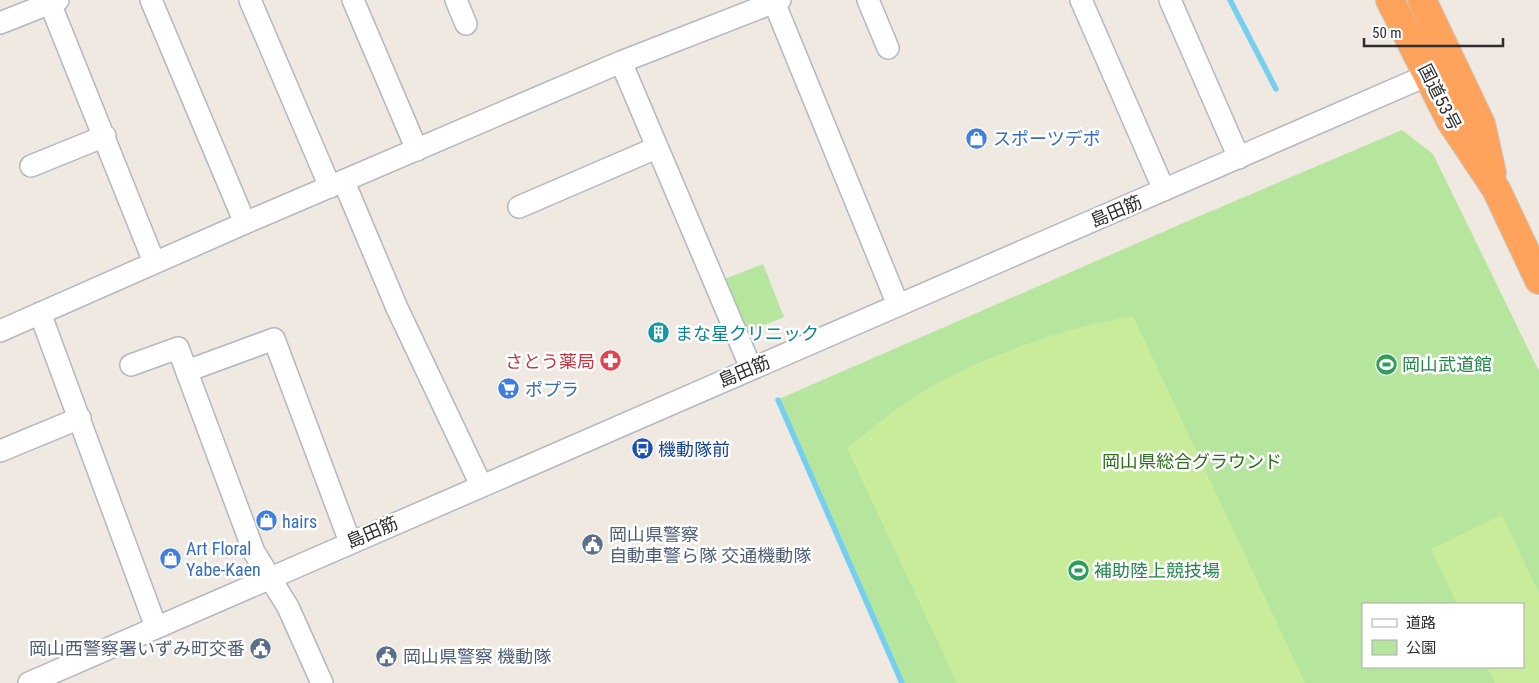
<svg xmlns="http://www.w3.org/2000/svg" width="1539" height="683" viewBox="0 0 1539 683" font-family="'Roboto Condensed','Noto Sans JP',sans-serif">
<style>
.green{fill:#b6e59e;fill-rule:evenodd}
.pitch{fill:#c9ec9a}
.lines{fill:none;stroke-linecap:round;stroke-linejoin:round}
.stream{stroke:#75cff0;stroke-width:5.5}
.minor-casing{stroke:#b4b7c1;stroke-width:24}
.highway-casing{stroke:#c9c9c9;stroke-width:30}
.minor{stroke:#fff;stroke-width:21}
.highway{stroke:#ffa35c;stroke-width:28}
.labels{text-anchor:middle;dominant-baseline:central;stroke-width:5;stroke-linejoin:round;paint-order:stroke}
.street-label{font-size:18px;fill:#2e2e2e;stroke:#fff}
.shop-label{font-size:18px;fill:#366cbe;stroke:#fff;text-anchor:start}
.culture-label{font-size:18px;fill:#0d838f;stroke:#fff;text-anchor:start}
.health-label{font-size:18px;fill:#be3a42;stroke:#fff;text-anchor:end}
.leisure-label{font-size:18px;fill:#27864d;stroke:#fff;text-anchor:start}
.transit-label{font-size:18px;fill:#164399;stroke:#fff;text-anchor:start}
.park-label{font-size:18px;fill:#2c6e1b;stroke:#fff}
.service-label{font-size:18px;fill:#4e5e75;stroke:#fff;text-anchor:start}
</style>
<rect width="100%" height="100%" fill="#efe9e1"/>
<path class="green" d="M 1402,130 L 1433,154 L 1539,371 L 1539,683 L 903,683 L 779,399 L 1195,218 ZM 1363,604 L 1523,604 L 1523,667 L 1363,667 Z
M 763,264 L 784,317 L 741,335 L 720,281 Z"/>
<path class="pitch" d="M 1133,316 L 1305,683 L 957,683 L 847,448 C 868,431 890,413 913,398 C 975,359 1061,328 1133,316 Z
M 1502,515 L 1539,593 L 1539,683 L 1495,683 L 1487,667 L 1523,667 L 1523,604 L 1457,604 L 1431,549 Z"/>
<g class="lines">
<path class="stream" d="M 1230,0 L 1276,89
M 778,400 L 902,683"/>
<defs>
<path id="minor" d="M 151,0 L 245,223
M 250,0 L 330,187
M 353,0 L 417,150
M 456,0 L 466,24
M 868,0 L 888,48
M 1081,0 L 1164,190
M 1170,0 L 1239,158
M 774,2 L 898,305
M 50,3 L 154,262
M 0,23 L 58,0
M 621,62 L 751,368
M 31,166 L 105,136
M 344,182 L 397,308 L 481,485
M 519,207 L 656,148
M 40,313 L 156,627
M 0,331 L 245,223 L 621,62 L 780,0
M 131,365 L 178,348 L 254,552 L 288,607 L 322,683
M 187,371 L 274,339 L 350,542
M 0,451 L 80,418
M 29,683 L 1428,75 L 1442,74"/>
<path id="highway" d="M 1390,0 L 1450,120 L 1496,189 L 1539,280
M 1422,0 L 1481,124 L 1492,173"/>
</defs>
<use href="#minor" class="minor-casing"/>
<use href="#highway" class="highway-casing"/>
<use href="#minor" class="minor"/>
<use href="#highway" class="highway"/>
</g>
<defs>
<symbol id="shop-disc" viewBox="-11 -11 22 22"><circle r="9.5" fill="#3f7fe0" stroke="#fff"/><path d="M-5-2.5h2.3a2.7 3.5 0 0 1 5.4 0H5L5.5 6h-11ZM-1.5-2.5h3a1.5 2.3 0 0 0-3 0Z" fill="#fff"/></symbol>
<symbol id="building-disc" viewBox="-11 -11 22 22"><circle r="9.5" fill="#0f9aa8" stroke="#fff"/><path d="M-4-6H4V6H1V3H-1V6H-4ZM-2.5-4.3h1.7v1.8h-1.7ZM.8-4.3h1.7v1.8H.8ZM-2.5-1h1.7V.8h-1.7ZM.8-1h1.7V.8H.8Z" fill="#fff"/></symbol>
<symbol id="pharmacy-disc" viewBox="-11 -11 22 22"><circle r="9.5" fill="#e0444e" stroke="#fff"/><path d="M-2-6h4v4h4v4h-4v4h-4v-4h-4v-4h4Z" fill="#fff"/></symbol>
<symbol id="stadium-disc" viewBox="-11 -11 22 22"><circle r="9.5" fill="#2e9e5b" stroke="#fff"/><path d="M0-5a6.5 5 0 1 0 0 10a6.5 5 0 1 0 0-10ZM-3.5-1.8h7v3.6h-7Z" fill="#fff"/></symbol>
<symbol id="supermarket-disc" viewBox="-11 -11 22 22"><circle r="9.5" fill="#3f7fe0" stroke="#fff"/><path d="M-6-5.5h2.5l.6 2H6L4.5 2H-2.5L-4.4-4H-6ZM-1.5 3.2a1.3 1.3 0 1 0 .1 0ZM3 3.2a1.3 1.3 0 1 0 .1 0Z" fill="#fff"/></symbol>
<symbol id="bus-disc" viewBox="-11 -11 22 22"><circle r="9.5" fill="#1a4fb4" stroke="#fff"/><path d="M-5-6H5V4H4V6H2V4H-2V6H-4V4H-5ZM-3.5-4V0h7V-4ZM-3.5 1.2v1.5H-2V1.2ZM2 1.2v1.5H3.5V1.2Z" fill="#fff"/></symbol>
<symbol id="civic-disc" viewBox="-11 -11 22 22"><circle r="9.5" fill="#5c6f8a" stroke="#fff"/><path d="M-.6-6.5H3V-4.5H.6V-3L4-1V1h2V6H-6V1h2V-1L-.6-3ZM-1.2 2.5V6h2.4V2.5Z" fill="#fff"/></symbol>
</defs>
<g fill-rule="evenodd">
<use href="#shop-disc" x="964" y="126" width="25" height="25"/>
<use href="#building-disc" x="646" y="320" width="25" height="25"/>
<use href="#pharmacy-disc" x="598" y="348" width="25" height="25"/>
<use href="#stadium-disc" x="1374" y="352" width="25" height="25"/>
<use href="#supermarket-disc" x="496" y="376" width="25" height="25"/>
<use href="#bus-disc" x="630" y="436" width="25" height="25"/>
<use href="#shop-disc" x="254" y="508" width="25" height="25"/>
<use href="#civic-disc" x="580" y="532" width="25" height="25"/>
<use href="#shop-disc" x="158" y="546" width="25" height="25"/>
<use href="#stadium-disc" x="1066" y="558" width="25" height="25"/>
<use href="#civic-disc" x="248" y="636" width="25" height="25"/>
<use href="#civic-disc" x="374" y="644" width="25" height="25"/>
</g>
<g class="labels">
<g class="street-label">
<text transform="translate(1440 97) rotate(63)">国道53号</text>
<text transform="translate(1116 211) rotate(-23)">島田筋</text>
<text transform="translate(744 371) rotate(-23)">島田筋</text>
<text transform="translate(372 532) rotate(-23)">島田筋</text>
</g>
<g class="shop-label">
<text x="993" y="138">スポーツデポ</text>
<text x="525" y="389">ポプラ</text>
<text x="282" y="521">hairs</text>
<text x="186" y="548">Art Floral<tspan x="186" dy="21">Yabe-Kaen</tspan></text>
</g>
<g class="culture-label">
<text x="675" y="333">まな星クリニック</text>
</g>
<g class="health-label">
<text x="595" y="361">さとう薬局</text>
</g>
<g class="leisure-label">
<text x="1402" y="364">岡山武道館</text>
<text x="1094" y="570">補助陸上競技場</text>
</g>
<g class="transit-label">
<text x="658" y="449">機動隊前</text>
</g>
<g class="park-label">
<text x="1192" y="461">岡山県総合グラウンド</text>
</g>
<g class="service-label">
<text x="609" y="534">岡山県警察<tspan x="609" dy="21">自動車警ら隊 交通機動隊</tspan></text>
<text x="245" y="648" text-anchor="end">岡山西警察署いずみ町交番</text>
<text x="403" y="656">岡山県警察 機動隊</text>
</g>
</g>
<rect x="1362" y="603" width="162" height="65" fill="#ffffff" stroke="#ababab"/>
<rect x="1372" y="619" width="25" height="8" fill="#ffffff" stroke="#ababab"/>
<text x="1406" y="628" font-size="15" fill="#2e2e2e">道路</text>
<rect x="1372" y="640" width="25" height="15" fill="#b6e59e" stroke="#ababab"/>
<text x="1406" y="653" font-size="15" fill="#2e2e2e">公園</text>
<path d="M1364 38v8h139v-8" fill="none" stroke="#2e2e2e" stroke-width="2.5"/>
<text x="1372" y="38" font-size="15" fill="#2e2e2e" stroke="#ffffff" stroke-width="4" paint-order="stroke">50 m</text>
</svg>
